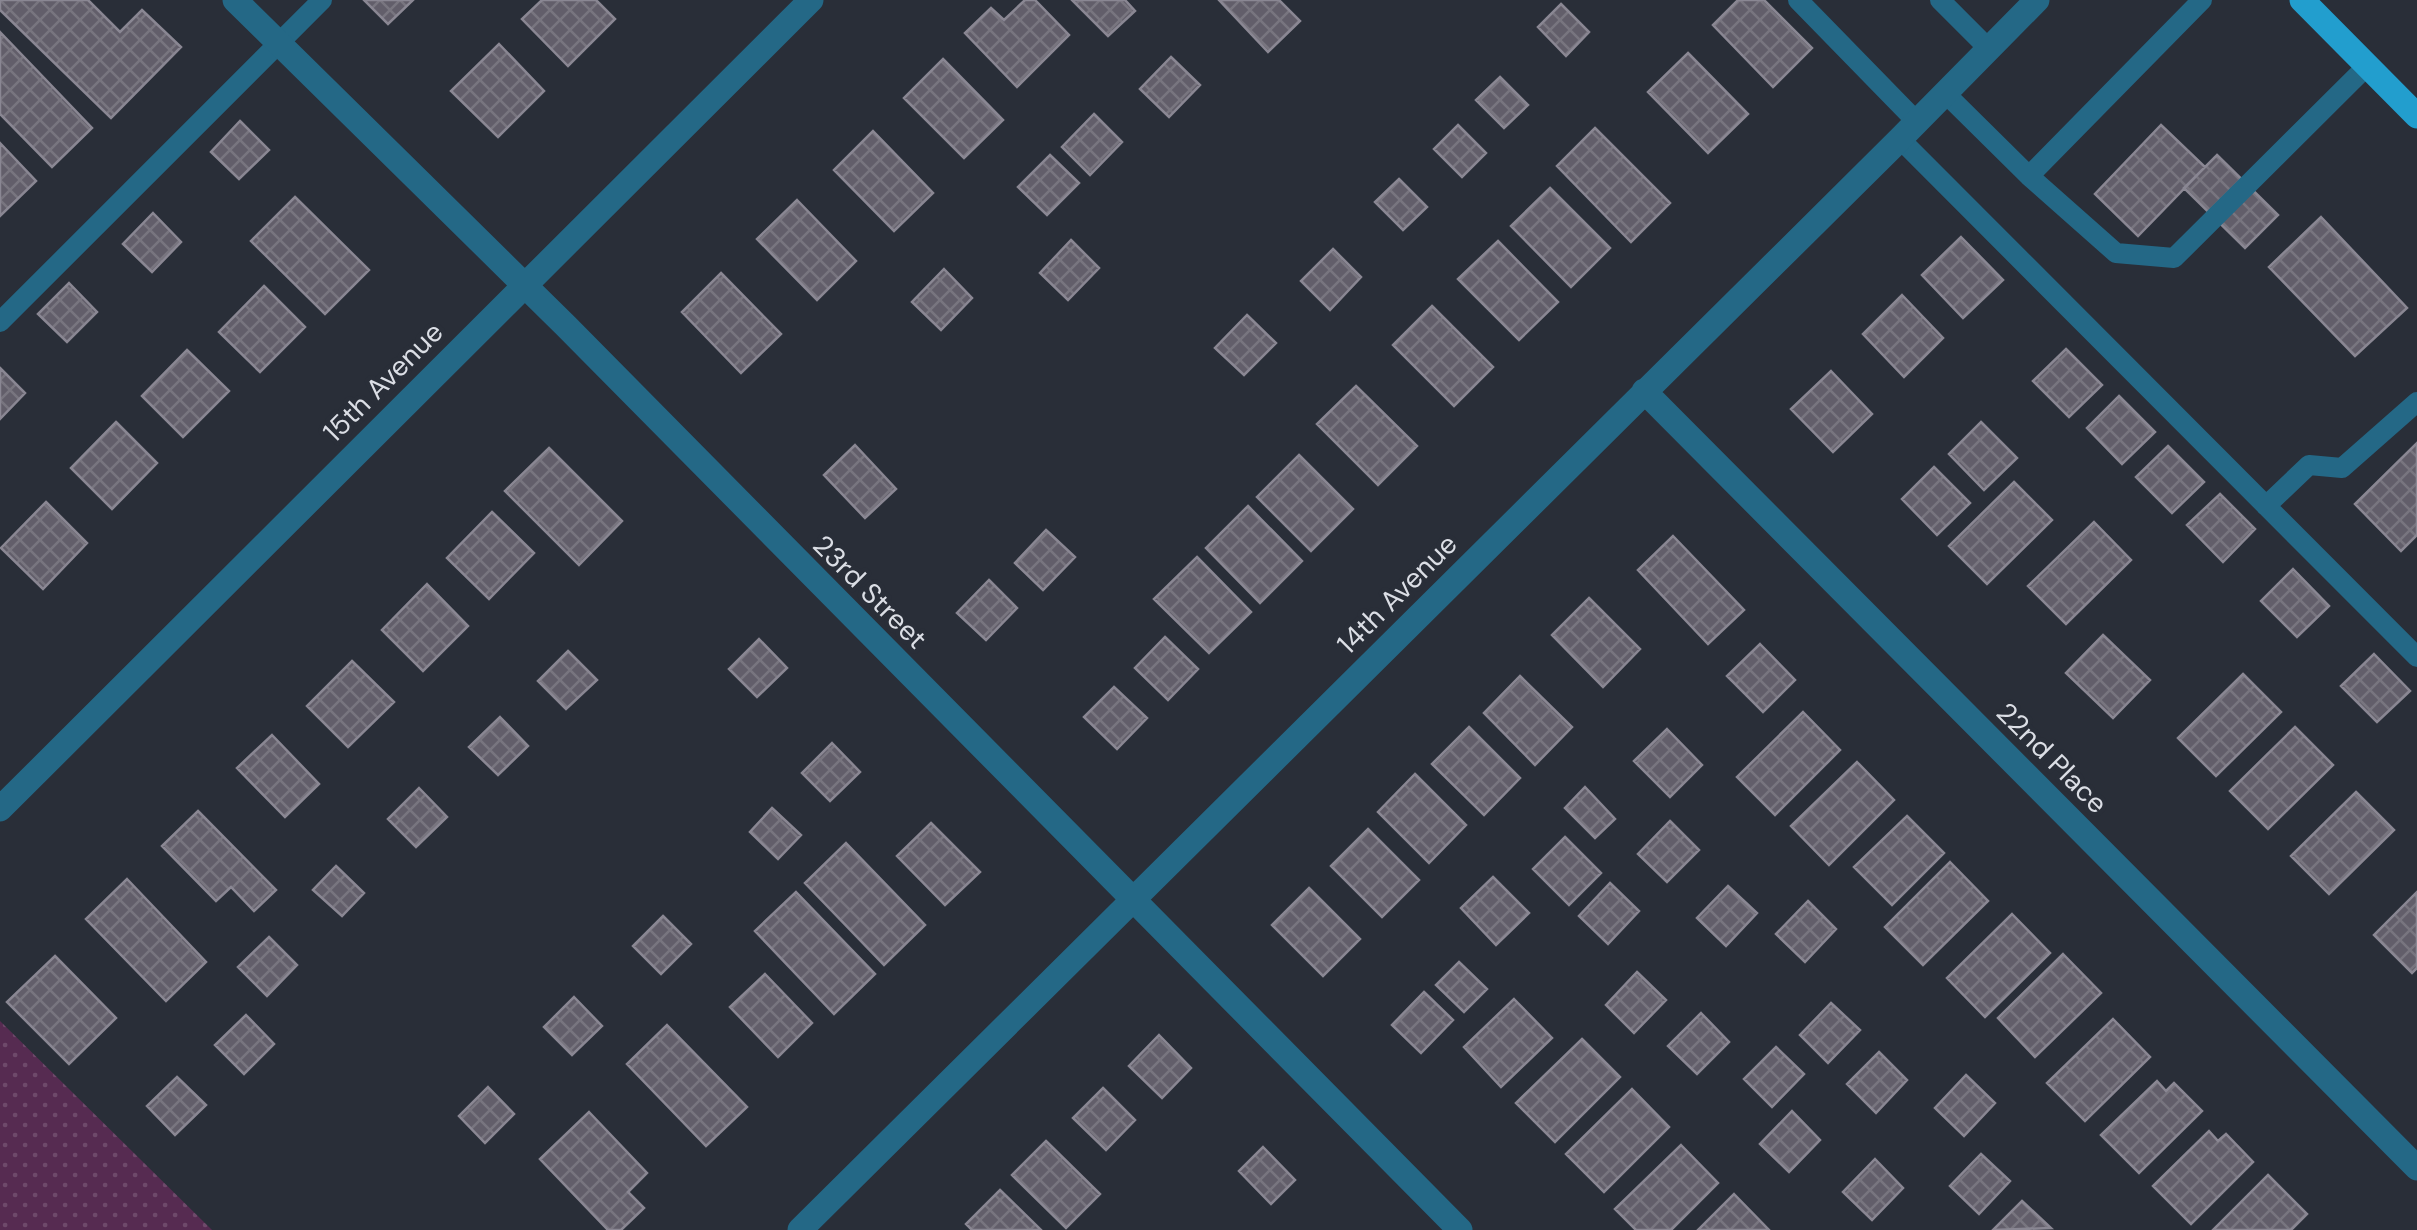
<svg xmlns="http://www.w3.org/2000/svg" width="2417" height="1230" viewBox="0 0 2417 1230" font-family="'DM Sans',sans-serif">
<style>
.park{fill:url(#park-dots)}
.building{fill:url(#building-cross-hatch);stroke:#8a8793;stroke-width:2.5}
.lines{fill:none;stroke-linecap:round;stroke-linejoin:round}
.service{stroke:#246886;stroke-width:20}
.minor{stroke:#246886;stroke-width:25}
.primary{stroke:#229ece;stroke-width:25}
.labels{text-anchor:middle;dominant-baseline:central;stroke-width:9;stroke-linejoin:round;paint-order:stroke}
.street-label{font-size:28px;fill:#dbdee5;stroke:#292e38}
</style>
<defs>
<pattern id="park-dots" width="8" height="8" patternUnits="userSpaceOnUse" patternTransform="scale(2.5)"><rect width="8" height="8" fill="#562b51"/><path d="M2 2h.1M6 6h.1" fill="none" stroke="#6e496a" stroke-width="1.8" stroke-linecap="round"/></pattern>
<pattern id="building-cross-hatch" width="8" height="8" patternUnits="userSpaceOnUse" patternTransform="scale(2.5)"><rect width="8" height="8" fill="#625e6a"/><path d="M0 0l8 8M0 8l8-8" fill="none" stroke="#78757f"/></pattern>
</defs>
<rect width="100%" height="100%" fill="#292e38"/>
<path class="park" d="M 0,1021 L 212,1230 L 0,1230 Z"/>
<path class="building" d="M 0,0 L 88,0 L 120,32 L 142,10 L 181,47 L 111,118 L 0,10 Z
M 364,0 L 413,0 L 388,24 Z
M 542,0 L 596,0 L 615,19 L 568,66 L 522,19 Z
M 1025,0 L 1035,0 L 1069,35 L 1017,87 L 965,33 L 991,8 L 1004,20 Z
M 1072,0 L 1125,0 L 1135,11 L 1108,36 Z
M 1219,0 L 1279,0 L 1300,21 L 1268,52 Z
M 1738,0 L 1764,0 L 1812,48 L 1773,87 L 1713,25 Z
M 1561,4 L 1589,32 L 1566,56 L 1538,27 Z
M 0,32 L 92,128 L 52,167 L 0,114 Z
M 499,44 L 544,91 L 498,137 L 451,91 Z
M 1688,53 L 1748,114 L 1708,153 L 1648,92 Z
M 1171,57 L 1200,85 L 1169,117 L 1140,89 Z
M 943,59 L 1003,120 L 964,158 L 904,98 Z
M 1500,77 L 1528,105 L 1504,128 L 1476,100 Z
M 1094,114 L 1122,142 L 1090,175 L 1062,147 Z
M 240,121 L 269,150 L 239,179 L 211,152 Z
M 1458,125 L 1486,153 L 1462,177 L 1434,149 Z
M 2161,125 L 2205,167 L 2138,236 L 2095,194 Z
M 1595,128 L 1670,203 L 1631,242 L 1557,166 Z
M 873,131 L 933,193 L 894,231 L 834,170 Z
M 0,143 L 36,181 L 0,216 Z
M 1050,155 L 1079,183 L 1047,215 L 1018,187 Z
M 2217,155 L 2278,215 L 2245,248 L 2184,188 Z
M 1399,179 L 1427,207 L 1403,230 L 1375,202 Z
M 1550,188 L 1610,248 L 1571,287 L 1511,226 Z
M 295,197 L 369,270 L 325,314 L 251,241 Z
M 797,200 L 856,261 L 817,300 L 757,239 Z
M 153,213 L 181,242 L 152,272 L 123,244 Z
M 2321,217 L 2407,308 L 2355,356 L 2269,267 Z
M 1961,237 L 2003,280 L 1963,318 L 1922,275 Z
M 1071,240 L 1099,268 L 1068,300 L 1040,273 Z
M 1498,241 L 1558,302 L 1519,340 L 1458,279 Z
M 1333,249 L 1361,277 L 1330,310 L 1301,281 Z
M 944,269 L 972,298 L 941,330 L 912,302 Z
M 721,273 L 781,334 L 741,373 L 682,312 Z
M 69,283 L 97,312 L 67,342 L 38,314 Z
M 264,286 L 305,327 L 260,372 L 219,332 Z
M 1902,295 L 1943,338 L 1904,377 L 1863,334 Z
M 1432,306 L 1493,367 L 1454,406 L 1393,345 Z
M 1247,315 L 1276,343 L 1244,375 L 1215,348 Z
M 2066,349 L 2102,385 L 2069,417 L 2033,381 Z
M 187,350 L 229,391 L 183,437 L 142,396 Z
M 0,368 L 25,393 L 0,419 Z
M 1831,371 L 1872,414 L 1833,452 L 1791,409 Z
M 1356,386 L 1417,446 L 1378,485 L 1317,424 Z
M 2119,396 L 2155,432 L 2122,464 L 2087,428 Z
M 116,422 L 157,463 L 112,509 L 71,468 Z
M 1981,422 L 2017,458 L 1984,490 L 1949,454 Z
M 2417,443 L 2417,535 L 2401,551 L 2355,504 Z
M 855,445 L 896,489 L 865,518 L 824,475 Z
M 2168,446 L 2204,482 L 2172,513 L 2136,477 Z
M 549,448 L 622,521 L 579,565 L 505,491 Z
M 1299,455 L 1353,509 L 1311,551 L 1257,497 Z
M 1934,467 L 1970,503 L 1937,535 L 1902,499 Z
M 2014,482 L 2052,520 L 1987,584 L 1949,546 Z
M 2220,494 L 2255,529 L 2223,562 L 2187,525 Z
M 46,502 L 87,543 L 43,589 L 1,548 Z
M 1248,506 L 1302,561 L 1260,603 L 1206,548 Z
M 492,512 L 534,553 L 489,599 L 447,558 Z
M 2094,522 L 2131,560 L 2066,624 L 2028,586 Z
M 1046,530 L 1075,557 L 1043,590 L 1015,563 Z
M 1673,536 L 1744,610 L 1708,644 L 1638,570 Z
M 1197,557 L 1251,612 L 1209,653 L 1154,599 Z
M 2293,569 L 2329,606 L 2297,637 L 2261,601 Z
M 989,580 L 1017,608 L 986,640 L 957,613 Z
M 427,584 L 468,626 L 423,671 L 382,630 Z
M 1589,598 L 1640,649 L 1603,687 L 1552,635 Z
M 2103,635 L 2150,680 L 2113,718 L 2066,673 Z
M 1165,637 L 1198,669 L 1168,700 L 1135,668 Z
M 759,639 L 787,668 L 757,697 L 729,669 Z
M 1760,644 L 1795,680 L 1763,712 L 1727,676 Z
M 568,651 L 597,680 L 566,709 L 538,681 Z
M 2374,654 L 2410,691 L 2377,722 L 2341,686 Z
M 352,661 L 394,702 L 348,747 L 307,706 Z
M 2243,674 L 2281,712 L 2216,776 L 2178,738 Z
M 1520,676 L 1572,727 L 1535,765 L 1484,713 Z
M 1114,687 L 1147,718 L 1117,749 L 1084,717 Z
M 1803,712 L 1840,750 L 1775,815 L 1737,777 Z
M 500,717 L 528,746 L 498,775 L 469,747 Z
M 1469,727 L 1520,778 L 1484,815 L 1432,764 Z
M 2295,727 L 2333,765 L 2268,829 L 2230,791 Z
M 1667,729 L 1702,765 L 1670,797 L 1634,761 Z
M 272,735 L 319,784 L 285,817 L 237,768 Z
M 832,743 L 860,772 L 830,801 L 802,773 Z
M 1857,762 L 1894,800 L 1829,865 L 1791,826 Z
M 1415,774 L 1466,825 L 1429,863 L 1378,812 Z
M 1585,787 L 1615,819 L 1595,838 L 1565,808 Z
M 419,788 L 447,817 L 416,847 L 388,819 Z
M 2356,792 L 2394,830 L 2329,894 L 2291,856 Z
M 772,808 L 801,835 L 778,859 L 750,832 Z
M 198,811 L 276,890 L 254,911 L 231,887 L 216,901 L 162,846 Z
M 1907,816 L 1944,853 L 1892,905 L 1854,867 Z
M 1670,821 L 1699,850 L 1667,882 L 1638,854 Z
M 931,823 L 980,872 L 945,905 L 897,856 Z
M 1368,829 L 1419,880 L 1382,917 L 1331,866 Z
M 1565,837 L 1601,873 L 1569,905 L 1533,869 Z
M 846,843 L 925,925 L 884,965 L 805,883 Z
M 1950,862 L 1988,901 L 1923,965 L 1885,927 Z
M 336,866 L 364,893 L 342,916 L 313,890 Z
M 1493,877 L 1529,913 L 1496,945 L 1461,908 Z
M 127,879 L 206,962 L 166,1001 L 86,919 Z
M 1610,883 L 1639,911 L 1608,944 L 1579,916 Z
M 1728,886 L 1757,913 L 1726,946 L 1697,918 Z
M 1309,888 L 1360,939 L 1323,976 L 1272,925 Z
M 796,892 L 875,974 L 834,1014 L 755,931 Z
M 2417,892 L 2417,968 L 2412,973 L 2374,935 Z
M 1808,901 L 1836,929 L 1805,962 L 1776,934 Z
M 2012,914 L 2050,953 L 1985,1017 L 1947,978 Z
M 663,916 L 691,944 L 661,974 L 633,946 Z
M 269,937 L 297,965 L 267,996 L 238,967 Z
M 2063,954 L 2101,993 L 2035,1057 L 1998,1018 Z
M 55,956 L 116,1018 L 69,1064 L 7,1002 Z
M 1459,962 L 1487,989 L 1464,1012 L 1436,985 Z
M 1637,972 L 1666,1000 L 1634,1033 L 1606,1005 Z
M 765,974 L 812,1023 L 778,1057 L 730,1007 Z
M 1424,992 L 1453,1020 L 1421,1053 L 1392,1025 Z
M 574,997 L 602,1026 L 572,1055 L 544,1027 Z
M 1514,999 L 1552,1038 L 1501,1087 L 1464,1047 Z
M 1831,1003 L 1860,1030 L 1828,1063 L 1800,1035 Z
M 1701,1013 L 1729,1042 L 1697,1074 L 1668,1046 Z
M 246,1015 L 274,1044 L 244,1074 L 215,1045 Z
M 2113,1019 L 2150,1057 L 2085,1121 L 2047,1083 Z
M 667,1025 L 747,1107 L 706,1146 L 627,1064 Z
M 1159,1035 L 1191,1068 L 1162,1098 L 1129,1066 Z
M 1582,1039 L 1620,1077 L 1555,1142 L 1516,1103 Z
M 1776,1047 L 1804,1074 L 1772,1107 L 1744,1079 Z
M 1879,1052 L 1907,1080 L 1876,1113 L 1847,1084 Z
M 1966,1075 L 1995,1103 L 1964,1136 L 1935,1108 Z
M 177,1077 L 206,1105 L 175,1135 L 147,1106 Z
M 2157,1081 L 2166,1091 L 2174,1083 L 2202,1111 L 2139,1173 L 2101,1135 Z
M 488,1087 L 514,1114 L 485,1143 L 459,1116 Z
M 1103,1088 L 1135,1120 L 1106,1150 L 1073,1118 Z
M 1632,1089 L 1669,1127 L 1604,1192 L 1566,1154 Z
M 1792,1111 L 1820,1140 L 1789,1172 L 1760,1144 Z
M 589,1112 L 647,1173 L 628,1192 L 644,1208 L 621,1230 L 608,1230 L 540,1159 Z
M 2209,1131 L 2218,1141 L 2226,1134 L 2253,1162 L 2191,1224 L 2153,1186 Z
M 1046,1141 L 1100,1194 L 1066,1228 L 1012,1175 Z
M 1681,1145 L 1718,1183 L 1671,1230 L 1636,1230 L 1615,1209 Z
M 1263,1147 L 1295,1180 L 1271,1204 L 1239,1171 Z
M 1981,1154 L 2010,1181 L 1979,1214 L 1950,1186 Z
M 1875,1159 L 1903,1188 L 1872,1220 L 1843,1192 Z
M 2268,1175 L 2307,1214 L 2291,1230 L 2213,1230 Z
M 1000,1190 L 1041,1230 L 972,1230 L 966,1224 Z
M 1734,1194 L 1769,1230 L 1698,1230 Z
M 2022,1201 L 2051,1228 L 1993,1230 Z"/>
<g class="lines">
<path class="service" d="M 1798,0 L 1917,122
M 1940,0 L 1989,49
M 1945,93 L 2029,176 L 2116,253 L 2174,258 L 2367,66
M 1900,139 L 2417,657
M 2029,176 L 2202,0
M 0,322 L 322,0
M 2266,506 L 2309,465 L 2342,468 L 2417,402"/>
<path class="minor" d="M 235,0 L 566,326 L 1460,1230
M 1644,391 L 2417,1168
M 0,809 L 811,0
M 800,1230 L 1900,139 L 2037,0"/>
<path class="primary" d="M 2302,0 L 2417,116"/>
</g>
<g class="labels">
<g class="street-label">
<text transform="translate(383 382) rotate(-45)">15th Avenue</text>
<text transform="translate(870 592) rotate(45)">23rd Street</text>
<text transform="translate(1397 594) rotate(-45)">14th Avenue</text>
<text transform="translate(2052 758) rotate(45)">22nd Place</text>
</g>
</g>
</svg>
